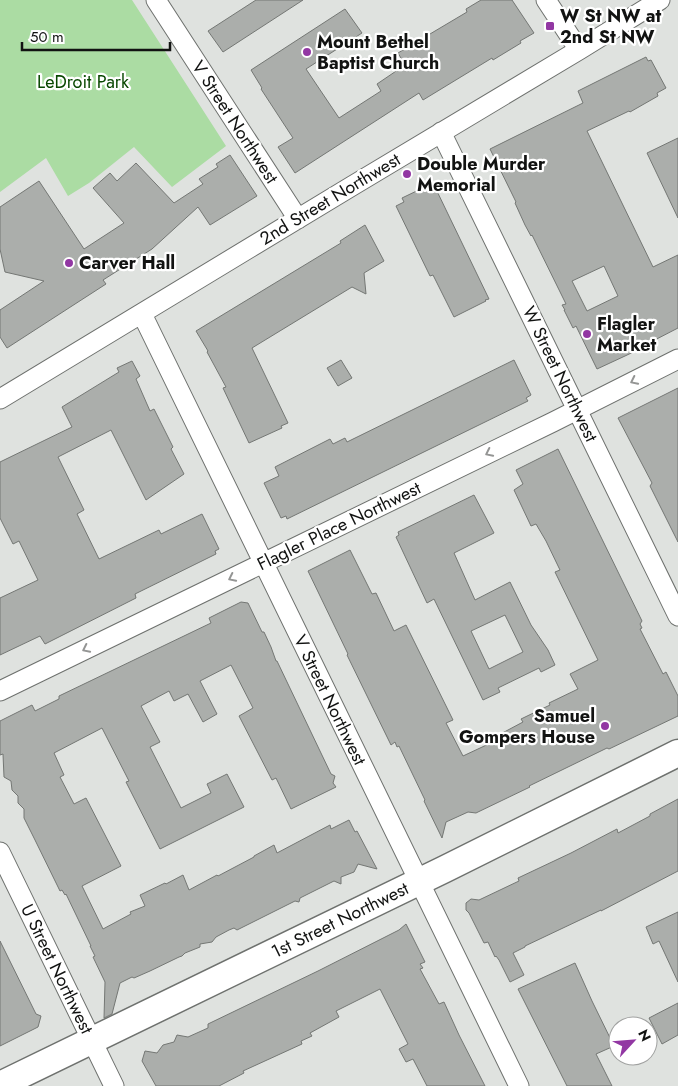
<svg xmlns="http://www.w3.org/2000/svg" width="678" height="1086" viewBox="0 0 678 1086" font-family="Jost,sans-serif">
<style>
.green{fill:#abdca3}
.building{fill:#abaeab;stroke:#747774;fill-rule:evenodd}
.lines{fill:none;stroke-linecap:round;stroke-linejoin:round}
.street-casing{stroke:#6e716e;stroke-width:21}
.secondary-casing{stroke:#6e716e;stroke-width:29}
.street{stroke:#fff;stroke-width:19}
.secondary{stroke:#fff;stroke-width:26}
.oneway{stroke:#949594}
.poi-dot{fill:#9237a3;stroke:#fff;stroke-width:2}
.labels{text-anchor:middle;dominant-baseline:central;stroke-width:4.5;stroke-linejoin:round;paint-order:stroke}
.poi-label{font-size:18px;font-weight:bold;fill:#121312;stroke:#fff;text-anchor:start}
.park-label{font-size:18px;fill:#084700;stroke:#fff}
.street-label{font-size:18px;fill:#121312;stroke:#fff}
</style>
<rect width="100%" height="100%" fill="#dfe2df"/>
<path class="green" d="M 0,0 L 132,0 L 226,146 L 172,187 L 134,147 L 89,183 L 68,196 L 46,158 L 0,192 Z"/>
<path class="building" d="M 256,0 L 303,0 L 223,52 L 208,31 Z
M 481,0 L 512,0 L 534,33 L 520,41 L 521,43 L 493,60 L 492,58 L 423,100 L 419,93 L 295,173 L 278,147 L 293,138 L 261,89 L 262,88 L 251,70 L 345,9 L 362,33 L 306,69 L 339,118 L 381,91 L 377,84 L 405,65 L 398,53 L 467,12 L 466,9 Z
M 646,57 L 648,61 L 651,60 L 666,88 L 657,93 L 658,96 L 630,112 L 629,111 L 587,131 L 653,267 L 678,255 L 678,328 L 647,344 L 648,345 L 625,356 L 597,369 L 576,326 L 573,328 L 564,310 L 565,310 L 562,305 L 566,304 L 532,235 L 531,236 L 525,225 L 515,203 L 516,202 L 490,149 L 583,103 L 578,91 ZM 604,266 L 618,296 L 587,311 L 572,281 Z
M 678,138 L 678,218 L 647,153 Z
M 230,155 L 257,196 L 210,225 L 198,207 L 152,249 L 103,280 L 106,284 L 7,348 L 0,337 L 0,310 L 44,281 L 5,272 L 0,249 L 0,207 L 39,181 L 84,249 L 124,223 L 93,188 L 110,173 L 117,181 L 136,163 L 174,203 L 203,184 L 199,179 L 218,167 L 216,164 Z
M 434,185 L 489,299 L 485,300 L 486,301 L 454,317 L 433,275 L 430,276 L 396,206 L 404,202 L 402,198 L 427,186 L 428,188 Z
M 365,225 L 384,261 L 364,273 L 366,294 L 352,287 L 252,348 L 288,423 L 281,426 L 282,428 L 249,443 L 223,388 L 226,387 L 207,352 L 208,351 L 196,331 L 341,243 L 340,241 Z
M 341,360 L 352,378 L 338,386 L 327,368 Z
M 514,360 L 531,395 L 526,398 L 528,401 L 287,519 L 286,516 L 281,518 L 264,483 L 279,476 L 275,467 L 330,439 L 333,444 L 345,438 L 347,442 Z
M 132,361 L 140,376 L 136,379 L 150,411 L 154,409 L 173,447 L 171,449 L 184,474 L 146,500 L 111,430 L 58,457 L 84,510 L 77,514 L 99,559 L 159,530 L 161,534 L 202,514 L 219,549 L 215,551 L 216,554 L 135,594 L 136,598 L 45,644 L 40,636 L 0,655 L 0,598 L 38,580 L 19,541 L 13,544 L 0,518 L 0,462 L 72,427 L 62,407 L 119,372 L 117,368 Z
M 678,388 L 678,542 L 650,486 L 652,483 L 618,418 Z
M 558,449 L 642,621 L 640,624 L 642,628 L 640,629 L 663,674 L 666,672 L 678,696 L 678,716 L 609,749 L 607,748 L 529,786 L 530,787 L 478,812 L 476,813 L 468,812 L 446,822 L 442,838 L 424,801 L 425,800 L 399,746 L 397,747 L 395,742 L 391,745 L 347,655 L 348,654 L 308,571 L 350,550 L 372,594 L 376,593 L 394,631 L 406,625 L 453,720 L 446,723 L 463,756 L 495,741 L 493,738 L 523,722 L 521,719 L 550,705 L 549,703 L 578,689 L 570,674 L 598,660 L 555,572 L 560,570 L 546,541 L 536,524 L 531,526 L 514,490 L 523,484 L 516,470 Z
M 474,495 L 494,533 L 454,553 L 475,600 L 510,582 L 531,625 L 548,650 L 555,665 L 541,672 L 539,668 L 498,688 L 500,692 L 483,700 L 434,599 L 427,603 L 396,537 L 399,535 L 398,532 ZM 505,615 L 523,652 L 489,669 L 471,631 Z
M 241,602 L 248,603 L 262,632 L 264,632 L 271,647 L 276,661 L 277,661 L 331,774 L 335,776 L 333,783 L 336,787 L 291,809 L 276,778 L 272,780 L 239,716 L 253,708 L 231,665 L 200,681 L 217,714 L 203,722 L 188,694 L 174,701 L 169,691 L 141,706 L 160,742 L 150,747 L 181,808 L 211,793 L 207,784 L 227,774 L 244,807 L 160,849 L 126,782 L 129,781 L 102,728 L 54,753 L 64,775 L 60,777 L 74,804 L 86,798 L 121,866 L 82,886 L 103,929 L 131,914 L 130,912 L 145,906 L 140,895 L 165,883 L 166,884 L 183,875 L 189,890 L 217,875 L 218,876 L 254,857 L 254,856 L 274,845 L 277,853 L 330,825 L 331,829 L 349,820 L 355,832 L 357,831 L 377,869 L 358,864 L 354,872 L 341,877 L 341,884 L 334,881 L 300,898 L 299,902 L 295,901 L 237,930 L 234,928 L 229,930 L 216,937 L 212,942 L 200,944 L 200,947 L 185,953 L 182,956 L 179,957 L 150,971 L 134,978 L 132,977 L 120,983 L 112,1014 L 104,1018 L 105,982 L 93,957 L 95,956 L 90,946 L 91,946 L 66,894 L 65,895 L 62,890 L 60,891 L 35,840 L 24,818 L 24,809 L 18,803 L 18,796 L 12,790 L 11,781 L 4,777 L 3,754 L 0,755 L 0,721 L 32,705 L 35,711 L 59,699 L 59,696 L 211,623 L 209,618 Z
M 678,799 L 678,871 L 601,911 L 601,910 L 525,946 L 525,947 L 513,953 L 524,975 L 510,982 L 499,960 L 496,956 L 495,957 L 488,942 L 484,943 L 469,913 L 466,910 L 466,903 L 471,899 L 479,900 L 519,881 L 518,878 L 571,853 L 617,829 L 618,833 L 650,816 L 650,814 Z
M 678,912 L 678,982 L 659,941 L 653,944 L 646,927 Z
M 406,924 L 425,962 L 420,964 L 423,968 L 420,969 L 439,1004 L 444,1002 L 459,1035 L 485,1086 L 427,1086 L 413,1059 L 406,1062 L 399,1049 L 408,1044 L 380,989 L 336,1011 L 339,1017 L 310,1033 L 312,1036 L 301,1041 L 302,1044 L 243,1071 L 244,1073 L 219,1086 L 156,1086 L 142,1061 L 145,1051 L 157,1053 L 163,1045 L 174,1042 L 177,1035 L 188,1037 L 208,1028 L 208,1024 L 318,971 L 399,930 Z
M 0,941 L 36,1014 L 41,1016 L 38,1027 L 0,1046 Z
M 575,963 L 592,1001 L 614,1046 L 596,1054 L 612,1086 L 567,1086 L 518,989 Z
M 678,1003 L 678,1035 L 662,1044 L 649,1018 Z"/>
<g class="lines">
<defs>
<path id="street" d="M 156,0 L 298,219
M 546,0 L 579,50
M 441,132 L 678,616
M 142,314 L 519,1086
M 0,399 L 352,186 L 579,50 L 660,0
M 0,691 L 553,422 L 678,359
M 0,852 L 114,1086"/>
<path id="secondary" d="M 0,1085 L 445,869 L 678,753"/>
</defs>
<use href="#street" class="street-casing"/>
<use href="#secondary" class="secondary-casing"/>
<use href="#street" class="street"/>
<use href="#secondary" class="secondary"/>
</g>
<defs><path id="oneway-chevron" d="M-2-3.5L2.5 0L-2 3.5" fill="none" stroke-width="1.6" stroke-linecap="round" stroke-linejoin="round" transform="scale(1.25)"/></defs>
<g class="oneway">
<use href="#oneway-chevron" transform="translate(634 381) rotate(154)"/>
<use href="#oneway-chevron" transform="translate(489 453) rotate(154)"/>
<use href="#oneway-chevron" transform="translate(232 578) rotate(154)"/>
<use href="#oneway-chevron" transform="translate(86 649) rotate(154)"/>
</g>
<g class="poi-dot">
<rect x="545" y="21" width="10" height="10" rx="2.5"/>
<circle cx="307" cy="52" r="5"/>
<circle cx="407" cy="174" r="5"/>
<circle cx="69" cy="263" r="5"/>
<circle cx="587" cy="334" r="5"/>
<circle cx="605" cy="726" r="5"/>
</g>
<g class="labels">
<g class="poi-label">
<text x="560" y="16">W St NW at<tspan x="560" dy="21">2nd St NW</tspan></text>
<text x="317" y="42">Mount Bethel<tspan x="317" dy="21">Baptist Church</tspan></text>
<text x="417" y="164">Double Murder<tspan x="417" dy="21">Memorial</tspan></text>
<text x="79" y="263">Carver Hall</text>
<text x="597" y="324">Flagler<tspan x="597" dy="21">Market</tspan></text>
<text x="595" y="716" text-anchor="end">Samuel<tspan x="595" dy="21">Gompers House</tspan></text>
</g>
<g class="park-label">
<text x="83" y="82">LeDroit Park</text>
</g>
<g class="street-label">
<text transform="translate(235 122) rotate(57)">V Street Northwest</text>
<text transform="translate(330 199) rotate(-31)">2nd Street Northwest</text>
<text transform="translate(560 374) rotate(64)">W Street Northwest</text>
<text transform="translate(339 526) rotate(-26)">Flagler Place Northwest</text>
<text transform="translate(330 700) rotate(64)">V Street Northwest</text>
<text transform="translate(340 920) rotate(-26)">1st Street Northwest</text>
<text transform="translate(57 969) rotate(64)">U Street Northwest</text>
</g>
</g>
<g transform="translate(633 1041) rotate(64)"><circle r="24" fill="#ffffff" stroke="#a0a1a0"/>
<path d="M0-4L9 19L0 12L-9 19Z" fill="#9237a3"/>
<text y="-8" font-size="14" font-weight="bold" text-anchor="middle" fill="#121312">N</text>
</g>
<path d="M22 42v8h148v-8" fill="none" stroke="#121312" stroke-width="2.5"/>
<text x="30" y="42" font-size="15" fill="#121312" stroke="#ffffff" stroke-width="4" paint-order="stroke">50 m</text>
</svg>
